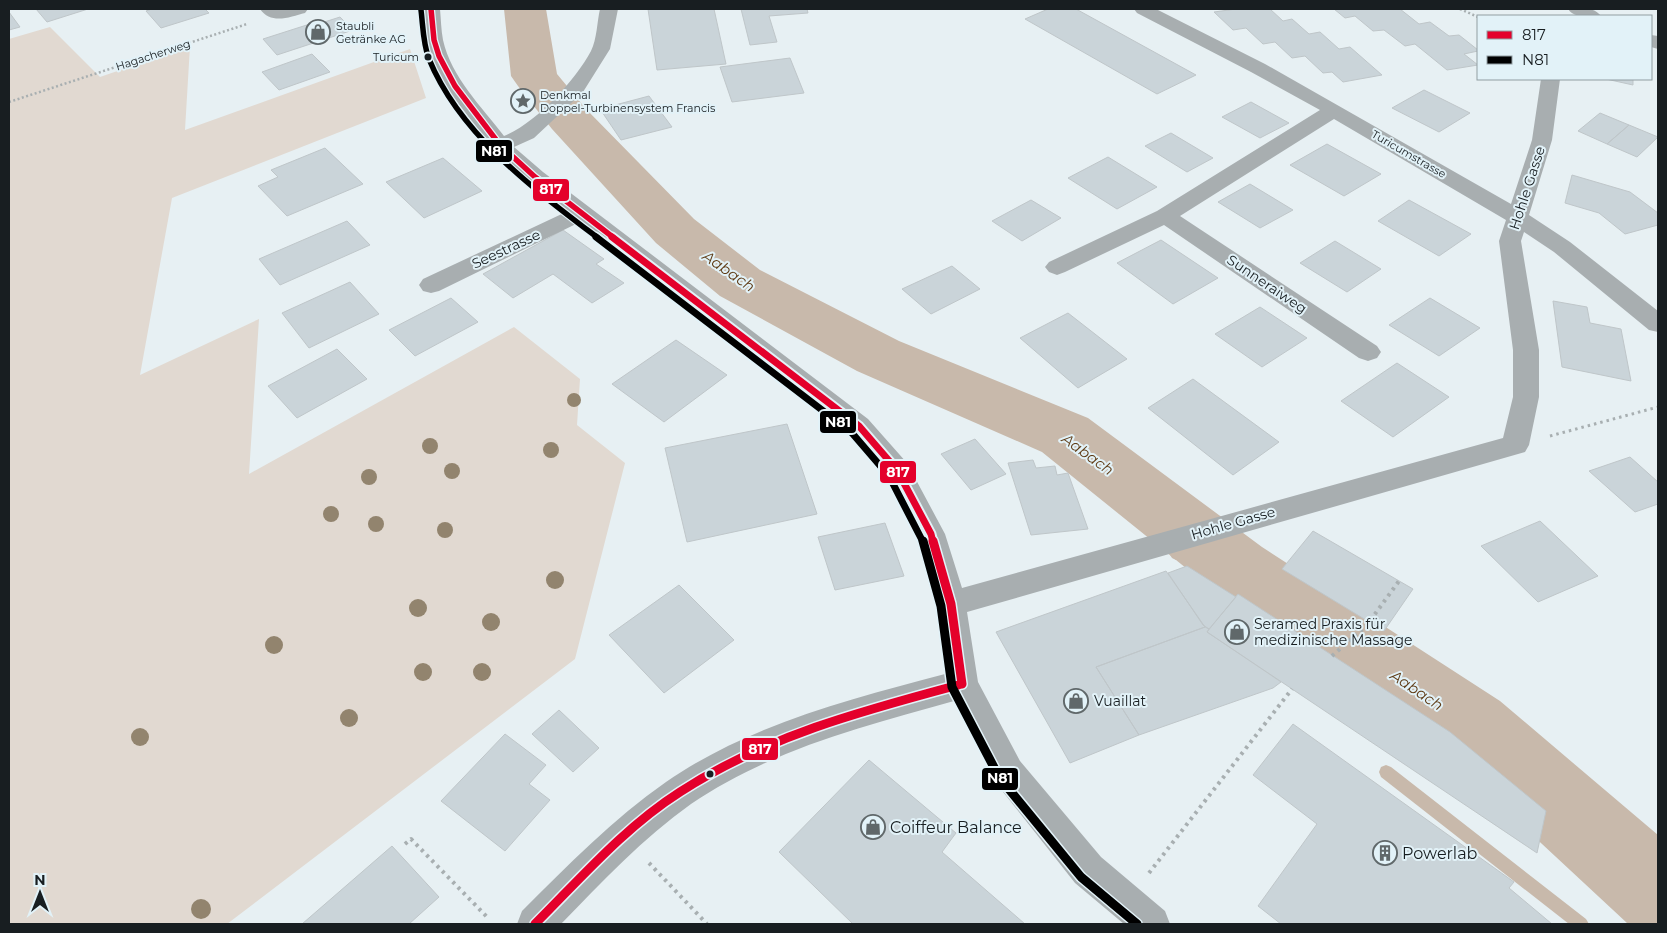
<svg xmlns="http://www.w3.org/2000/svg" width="1667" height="933" viewBox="0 0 1667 933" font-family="Montserrat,sans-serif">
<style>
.green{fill:#e1d9d1}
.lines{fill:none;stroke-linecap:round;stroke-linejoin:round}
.stream{fill:#c8b9ab;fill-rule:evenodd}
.river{fill:#c8b9ab;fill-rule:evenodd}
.building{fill:#cad4d9;stroke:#bfc6c9}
.path-far2{stroke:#a8afb1;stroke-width:2.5;stroke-dasharray:2 2.5;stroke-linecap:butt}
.path-far1{stroke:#a8afb1;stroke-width:3;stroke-dasharray:2.5 4;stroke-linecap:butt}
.path{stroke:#a8afb1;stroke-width:4;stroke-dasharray:3 4.5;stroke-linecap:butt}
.minor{fill:#a8aeb0;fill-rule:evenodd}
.bus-1-far2-casing{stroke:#e2f2f8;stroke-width:8}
.bus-1-far1-casing{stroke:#e2f2f8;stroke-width:11}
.bus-1-casing{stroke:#e2f2f8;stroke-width:12}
.bus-2-far2-casing{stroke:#e2f2f8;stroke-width:8}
.bus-2-far1-casing{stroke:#e2f2f8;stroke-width:11}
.bus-2-casing{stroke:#e2f2f8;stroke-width:12}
.bus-1-far2{stroke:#e4002b;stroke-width:5.5}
.bus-1-far1{stroke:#e4002b;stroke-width:7}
.bus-1{stroke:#e4002b;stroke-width:9}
.bus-2-far2{stroke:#000;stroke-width:5.5}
.bus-2-far1{stroke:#000;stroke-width:7}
.bus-2{stroke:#000;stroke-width:9}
.tree{fill:#92846e}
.bus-dot{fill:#181e21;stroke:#e2f2f8;stroke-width:2}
.labels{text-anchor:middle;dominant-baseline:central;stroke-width:4;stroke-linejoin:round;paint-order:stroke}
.far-poi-label{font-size:11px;fill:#181e21;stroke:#e2f2f8;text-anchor:start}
.far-street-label{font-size:11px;fill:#181e21;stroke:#e2f2f8}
.far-bus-label{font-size:11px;fill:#181e21;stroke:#e2f2f8;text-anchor:end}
.street-label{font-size:14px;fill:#181e21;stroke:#e2f2f8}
.poi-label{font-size:14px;fill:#181e21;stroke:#e2f2f8;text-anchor:start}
.water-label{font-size:15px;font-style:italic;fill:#5f3b15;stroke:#e2f2f8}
.near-poi-label{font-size:16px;fill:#181e21;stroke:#e2f2f8;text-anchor:start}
.line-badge{stroke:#e2f2f8;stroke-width:2}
.badge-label{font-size:14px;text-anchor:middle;font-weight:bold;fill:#fff}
</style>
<rect width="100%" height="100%" fill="#e7f0f3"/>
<path class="green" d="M 50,27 L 100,77 L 190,46 L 185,130 L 410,49 L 426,98 L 172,198 L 140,375 L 259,319 L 249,474 L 514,327 L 580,379 L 577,425 L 625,463 L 575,659 L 227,924 L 9,924 L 9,39 Z"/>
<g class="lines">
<path class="stream" d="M 1149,495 L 1153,497 L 1155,500 L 1182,555 L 1180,558 L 1176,560 L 1172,558 L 1170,555 L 1143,500 L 1145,497 Z
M 1386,765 L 1391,767 L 1586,919 L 1589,924 L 1569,924 L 1381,777 L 1379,772 L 1381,767 Z"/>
<path class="river" d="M 504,9 L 546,9 L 557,74 L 586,109 L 694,219 L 760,270 L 899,341 L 1088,418 L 1262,547 L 1500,701 L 1658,835 L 1658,924 L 1627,923 L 1444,753 L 1212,589 L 1042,452 L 857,371 L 720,296 L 656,243 L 552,129 L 518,86 L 511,76 Z"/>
</g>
<path class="building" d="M 36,9 L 88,9 L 47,22 Z
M 152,9 L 205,9 L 209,13 L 161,28 L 146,11 Z
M 648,9 L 714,9 L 726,64 L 657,70 Z
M 741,9 L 807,9 L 808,13 L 769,16 L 777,42 L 750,45 Z
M 1048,9 L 1076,9 L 1196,75 L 1157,94 L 1025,19 Z
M 1236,9 L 1270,9 L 1283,21 L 1292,19 L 1309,34 L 1320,32 L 1339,49 L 1350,47 L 1382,75 L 1343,82 L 1332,72 L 1323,73 L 1305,56 L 1292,58 L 1275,42 L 1263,44 L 1246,28 L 1233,30 L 1214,12 Z
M 1334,9 L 1400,9 L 1419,24 L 1430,22 L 1449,36 L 1459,35 L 1478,50 L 1478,51 L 1464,54 L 1478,65 L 1447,70 L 1415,44 L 1405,46 L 1384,30 L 1373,31 L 1355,16 L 1345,18 Z
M 9,12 L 20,27 L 9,30 Z
M 340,17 L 353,30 L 277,55 L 263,39 L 313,23 L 315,25 Z
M 312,54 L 330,72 L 279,90 L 262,72 Z
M 790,58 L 804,93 L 732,102 L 720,67 Z
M 1606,79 L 1633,79 L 1633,85 Z
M 1424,90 L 1470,113 L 1439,132 L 1392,108 Z
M 649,96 L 672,127 L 621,140 L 600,109 Z
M 1251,102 L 1289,123 L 1260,138 L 1222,117 Z
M 1600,113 L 1629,125 L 1607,144 L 1578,131 Z
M 1629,125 L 1658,137 L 1637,157 L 1607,144 Z
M 1171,133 L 1213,158 L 1187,172 L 1145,146 Z
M 1327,144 L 1381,174 L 1344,196 L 1290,165 Z
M 325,148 L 363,184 L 287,216 L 258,186 L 278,177 L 271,170 Z
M 1108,157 L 1157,187 L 1117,209 L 1068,178 Z
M 443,158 L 482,191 L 424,218 L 386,182 Z
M 1572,175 L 1630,192 L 1658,213 L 1658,225 L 1625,234 L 1599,213 L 1565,203 Z
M 1250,184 L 1293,210 L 1260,228 L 1218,202 Z
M 1031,200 L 1061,218 L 1022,241 L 992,221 Z
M 1409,200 L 1471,234 L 1439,256 L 1378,221 Z
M 347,221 L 370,245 L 280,285 L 259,259 Z
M 563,230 L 604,259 L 596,264 L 624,283 L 592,303 L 553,274 L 513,298 L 483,274 Z
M 1161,240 L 1218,278 L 1173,304 L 1117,263 Z
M 1335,241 L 1381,269 L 1347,292 L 1300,263 Z
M 952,266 L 980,289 L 931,314 L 902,289 Z
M 350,282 L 379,314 L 309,348 L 282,313 Z
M 451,298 L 478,322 L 415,356 L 389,330 Z
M 1430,298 L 1480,328 L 1439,356 L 1389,325 Z
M 1553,301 L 1587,307 L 1590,323 L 1621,329 L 1631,381 L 1562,367 Z
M 1260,307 L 1307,338 L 1262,367 L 1215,334 Z
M 1068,313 L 1127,359 L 1078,388 L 1020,338 Z
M 676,340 L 727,375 L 664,422 L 612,384 Z
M 337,349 L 367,379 L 297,418 L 268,386 Z
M 1397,363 L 1449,397 L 1393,437 L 1341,401 Z
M 1193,379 L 1279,442 L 1233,475 L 1148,408 Z
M 787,424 L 817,514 L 687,542 L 665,448 Z
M 975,439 L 1006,474 L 971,490 L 941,454 Z
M 1630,457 L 1658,482 L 1658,504 L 1635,512 L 1589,471 Z
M 1033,460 L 1036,468 L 1055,466 L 1057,475 L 1068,473 L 1088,529 L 1031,535 L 1008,463 Z
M 1540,521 L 1598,576 L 1538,602 L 1481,546 Z
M 885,523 L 904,576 L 835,590 L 818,537 Z
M 1313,531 L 1413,589 L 1384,631 L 1282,569 Z
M 1187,566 L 1236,597 L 1209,629 L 1203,625 L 1168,573 Z
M 1166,571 L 1205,627 L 1096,667 L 1139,735 L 1070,763 L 996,632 Z
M 679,585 L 734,640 L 664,693 L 609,635 Z
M 1238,594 L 1450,732 L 1546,811 L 1537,853 L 1207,632 Z
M 1205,627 L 1209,629 L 1207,632 L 1281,682 L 1273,688 L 1139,735 L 1096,667 Z
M 559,710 L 599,748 L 573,772 L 532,734 Z
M 1293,724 L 1514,882 L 1509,888 L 1552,924 L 1281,924 L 1258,906 L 1317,824 L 1253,775 Z
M 505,734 L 546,765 L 529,784 L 550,800 L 505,851 L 441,801 Z
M 869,760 L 956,833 L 942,852 L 1025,924 L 853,924 L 779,852 Z
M 392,846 L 439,897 L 409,924 L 302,924 Z"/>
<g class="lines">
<path class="path-far2" d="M 1460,9 L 1478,17
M 9,102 L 247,24"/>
<path class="path-far1" d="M 1550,436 L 1658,407"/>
<path class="path" d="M 1332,656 L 1367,625 L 1399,581
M 405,844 L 411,839 L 488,918
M 649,863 L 707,924
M 1149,873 L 1292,689"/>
<path class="minor" d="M 260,9 L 308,9 L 305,13 C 290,17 271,25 260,9 Z
M 422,9 L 440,9 C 441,19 441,30 443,40 C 451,77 482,107 504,136 C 536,123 575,81 591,51 C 597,39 597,22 600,9 L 618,9 L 610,49 L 583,92 L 534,138 L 514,147 L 543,172 L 868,419 L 907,463 L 945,534 L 962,588 L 1503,438 L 1513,397 L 1513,350 L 1499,241 L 1506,220 L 1334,119 L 1180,216 L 1377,346 L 1381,352 L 1377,358 L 1368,361 L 1359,358 L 1164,225 L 1065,272 L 1057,275 L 1049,272 L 1045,267 L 1049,262 L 1157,211 L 1320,110 L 1251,72 L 1137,13 L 1134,9 L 1156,9 L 1265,64 L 1511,204 L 1532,140 L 1541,79 L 1560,79 L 1552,140 L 1529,215 L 1570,242 L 1658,311 L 1658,332 L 1649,330 L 1554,252 L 1524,232 L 1521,241 L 1539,350 L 1539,397 L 1529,445 L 1525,452 L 967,612 L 978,682 L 1020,761 L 1101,857 L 1165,911 L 1170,924 L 1124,924 L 1075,883 L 996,783 L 954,701 C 864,726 770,750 691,804 C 643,838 602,882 561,924 L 517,924 L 522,911 C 568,865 613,819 666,782 C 748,725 850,699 945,674 L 936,604 L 917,534 L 887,477 L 850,433 L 580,222 L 439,291 L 431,293 L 423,291 L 419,285 L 423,279 L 566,212 L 527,182 L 493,149 L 448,90 L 430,56 L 425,40 Z
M 1568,9 C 1579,8 1594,6 1601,16 C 1590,17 1575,19 1568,9 Z
M 1651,35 L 1658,36 L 1658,49 L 1651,47 Z"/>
<defs>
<path id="bus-1-far2" d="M 431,9 L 434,40 L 439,56 L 455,86 L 500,145 L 535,177 L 614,238"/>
<path id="bus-1-far1" d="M 612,237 L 859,426 L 897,470 L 931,534 L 933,542"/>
<path id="bus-1" d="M 933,541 L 951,604 L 962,684
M 535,924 C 581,878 625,827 680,792 C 766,736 865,710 962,684"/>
<path id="bus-2-far2" d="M 421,10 C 423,26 423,44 429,59 C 460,135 535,190 598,238"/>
<path id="bus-2-far1" d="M 596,237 L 852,433 L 889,476 L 923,542"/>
<path id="bus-2" d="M 923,541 L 941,606 L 952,687 L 999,777 L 1081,877 L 1137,924"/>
</defs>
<use href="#bus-1-far2" class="bus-1-far2-casing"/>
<use href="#bus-1-far1" class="bus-1-far1-casing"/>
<use href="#bus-1" class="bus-1-casing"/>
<use href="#bus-2-far2" class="bus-2-far2-casing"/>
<use href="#bus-2-far1" class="bus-2-far1-casing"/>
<use href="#bus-2" class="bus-2-casing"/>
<use href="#bus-1-far2" class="bus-1-far2"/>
<use href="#bus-1-far1" class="bus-1-far1"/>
<use href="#bus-1" class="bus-1"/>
<use href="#bus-2-far2" class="bus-2-far2"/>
<use href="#bus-2-far1" class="bus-2-far1"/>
<use href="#bus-2" class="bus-2"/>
</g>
<g class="tree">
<circle cx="574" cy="400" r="7"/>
<circle cx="430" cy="446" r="8"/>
<circle cx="551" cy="450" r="8"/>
<circle cx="452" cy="471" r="8"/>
<circle cx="369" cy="477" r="8"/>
<circle cx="331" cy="514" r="8"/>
<circle cx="376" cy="524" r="8"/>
<circle cx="445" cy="530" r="8"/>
<circle cx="555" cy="580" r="9"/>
<circle cx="418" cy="608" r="9"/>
<circle cx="491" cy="622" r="9"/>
<circle cx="274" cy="645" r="9"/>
<circle cx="423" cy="672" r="9"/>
<circle cx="482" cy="672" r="9"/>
<circle cx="349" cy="718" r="9"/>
<circle cx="140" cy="737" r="9"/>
<circle cx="201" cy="909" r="10"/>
</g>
<defs>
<symbol id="shop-ring" viewBox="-11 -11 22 22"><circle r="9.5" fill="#e2f2f8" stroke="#60686a" stroke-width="1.5"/><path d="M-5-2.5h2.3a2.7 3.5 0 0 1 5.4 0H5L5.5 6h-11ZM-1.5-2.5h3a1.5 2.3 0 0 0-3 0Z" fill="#60686a"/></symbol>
<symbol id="sight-ring" viewBox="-11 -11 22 22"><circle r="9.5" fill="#e2f2f8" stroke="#60686a" stroke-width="1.5"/><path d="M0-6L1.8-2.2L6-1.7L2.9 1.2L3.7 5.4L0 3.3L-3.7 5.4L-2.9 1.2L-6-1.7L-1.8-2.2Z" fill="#60686a"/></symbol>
<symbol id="building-ring" viewBox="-11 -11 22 22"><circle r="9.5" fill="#e2f2f8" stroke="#60686a" stroke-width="1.5"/><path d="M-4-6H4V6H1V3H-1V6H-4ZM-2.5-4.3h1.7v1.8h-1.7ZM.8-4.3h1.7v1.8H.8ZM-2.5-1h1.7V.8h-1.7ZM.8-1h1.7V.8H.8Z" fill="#60686a"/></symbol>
</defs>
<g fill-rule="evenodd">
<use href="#shop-ring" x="304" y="18" width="28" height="28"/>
<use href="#sight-ring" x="509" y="87" width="28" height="28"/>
<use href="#shop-ring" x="1223" y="618" width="28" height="28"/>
<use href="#shop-ring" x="1062" y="687" width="28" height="28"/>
<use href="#shop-ring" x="859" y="813" width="28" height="28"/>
<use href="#building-ring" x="1371" y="839" width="28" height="28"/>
</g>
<g class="bus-dot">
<circle cx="428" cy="57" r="4.5"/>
<circle cx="710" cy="774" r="4.5"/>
</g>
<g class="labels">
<g class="far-poi-label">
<text x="336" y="26">Staubli<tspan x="336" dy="13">Getränke AG</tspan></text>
<text x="540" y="95">Denkmal<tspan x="540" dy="13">Doppel-Turbinensystem Francis</tspan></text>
</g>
<g class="far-street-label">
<text transform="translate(153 55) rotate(-18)">Hagacherweg</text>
<text transform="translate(1409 154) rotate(30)">Turicumstrasse</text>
</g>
<g class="far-bus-label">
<text x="419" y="57">Turicum</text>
</g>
<g class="street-label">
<text transform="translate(1527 188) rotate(-72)">Hohle Gasse</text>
<text transform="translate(506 249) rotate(-25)">Seestrasse</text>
<text transform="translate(1267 284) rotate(34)">Sunneraiweg</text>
<text transform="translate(1233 523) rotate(-16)">Hohle Gasse</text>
</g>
<g class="poi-label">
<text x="1254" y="624">Seramed Praxis für<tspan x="1254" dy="16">medizinische Massage</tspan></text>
<text x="1094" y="701">Vuaillat</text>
</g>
<g class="water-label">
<text transform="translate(729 271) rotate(35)">Aabach</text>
<text transform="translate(1088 454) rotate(36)">Aabach</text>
<text transform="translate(1417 690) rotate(34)">Aabach</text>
</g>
<g class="near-poi-label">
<text x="890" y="827">Coiffeur Balance</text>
<text x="1402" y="853">Powerlab</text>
</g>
</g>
<g class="line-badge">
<rect x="475" y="139" width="38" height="24" rx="5" fill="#000"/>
<rect x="532" y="178" width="38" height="24" rx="5" fill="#e4002b"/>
<rect x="819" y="410" width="38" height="24" rx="5" fill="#000"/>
<rect x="879" y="460" width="38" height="24" rx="5" fill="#e4002b"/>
<rect x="741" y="737" width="38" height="24" rx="5" fill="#e4002b"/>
<rect x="981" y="767" width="38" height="24" rx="5" fill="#000"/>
</g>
<g class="badge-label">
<text x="494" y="156">N81</text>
<text x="551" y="194">817</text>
<text x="838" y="427">N81</text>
<text x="898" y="477">817</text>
<text x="760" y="754">817</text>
<text x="1000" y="783">N81</text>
</g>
<rect width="1667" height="933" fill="none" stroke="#181e21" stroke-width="20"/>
<rect x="1477" y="15" width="175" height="65" fill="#e2f2f8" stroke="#919da2"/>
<rect x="1487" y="31" width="25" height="8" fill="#e4002b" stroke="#919da2"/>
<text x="1522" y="40" font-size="15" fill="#181e21">817</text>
<rect x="1487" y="56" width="25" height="8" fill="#000000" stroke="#919da2"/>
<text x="1522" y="65" font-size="15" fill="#181e21">N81</text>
<g transform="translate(40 893)" stroke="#e2f2f8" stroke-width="4" paint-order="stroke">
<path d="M0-4L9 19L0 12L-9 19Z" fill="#181e21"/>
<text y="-8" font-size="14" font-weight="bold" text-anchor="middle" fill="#181e21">N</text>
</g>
</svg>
